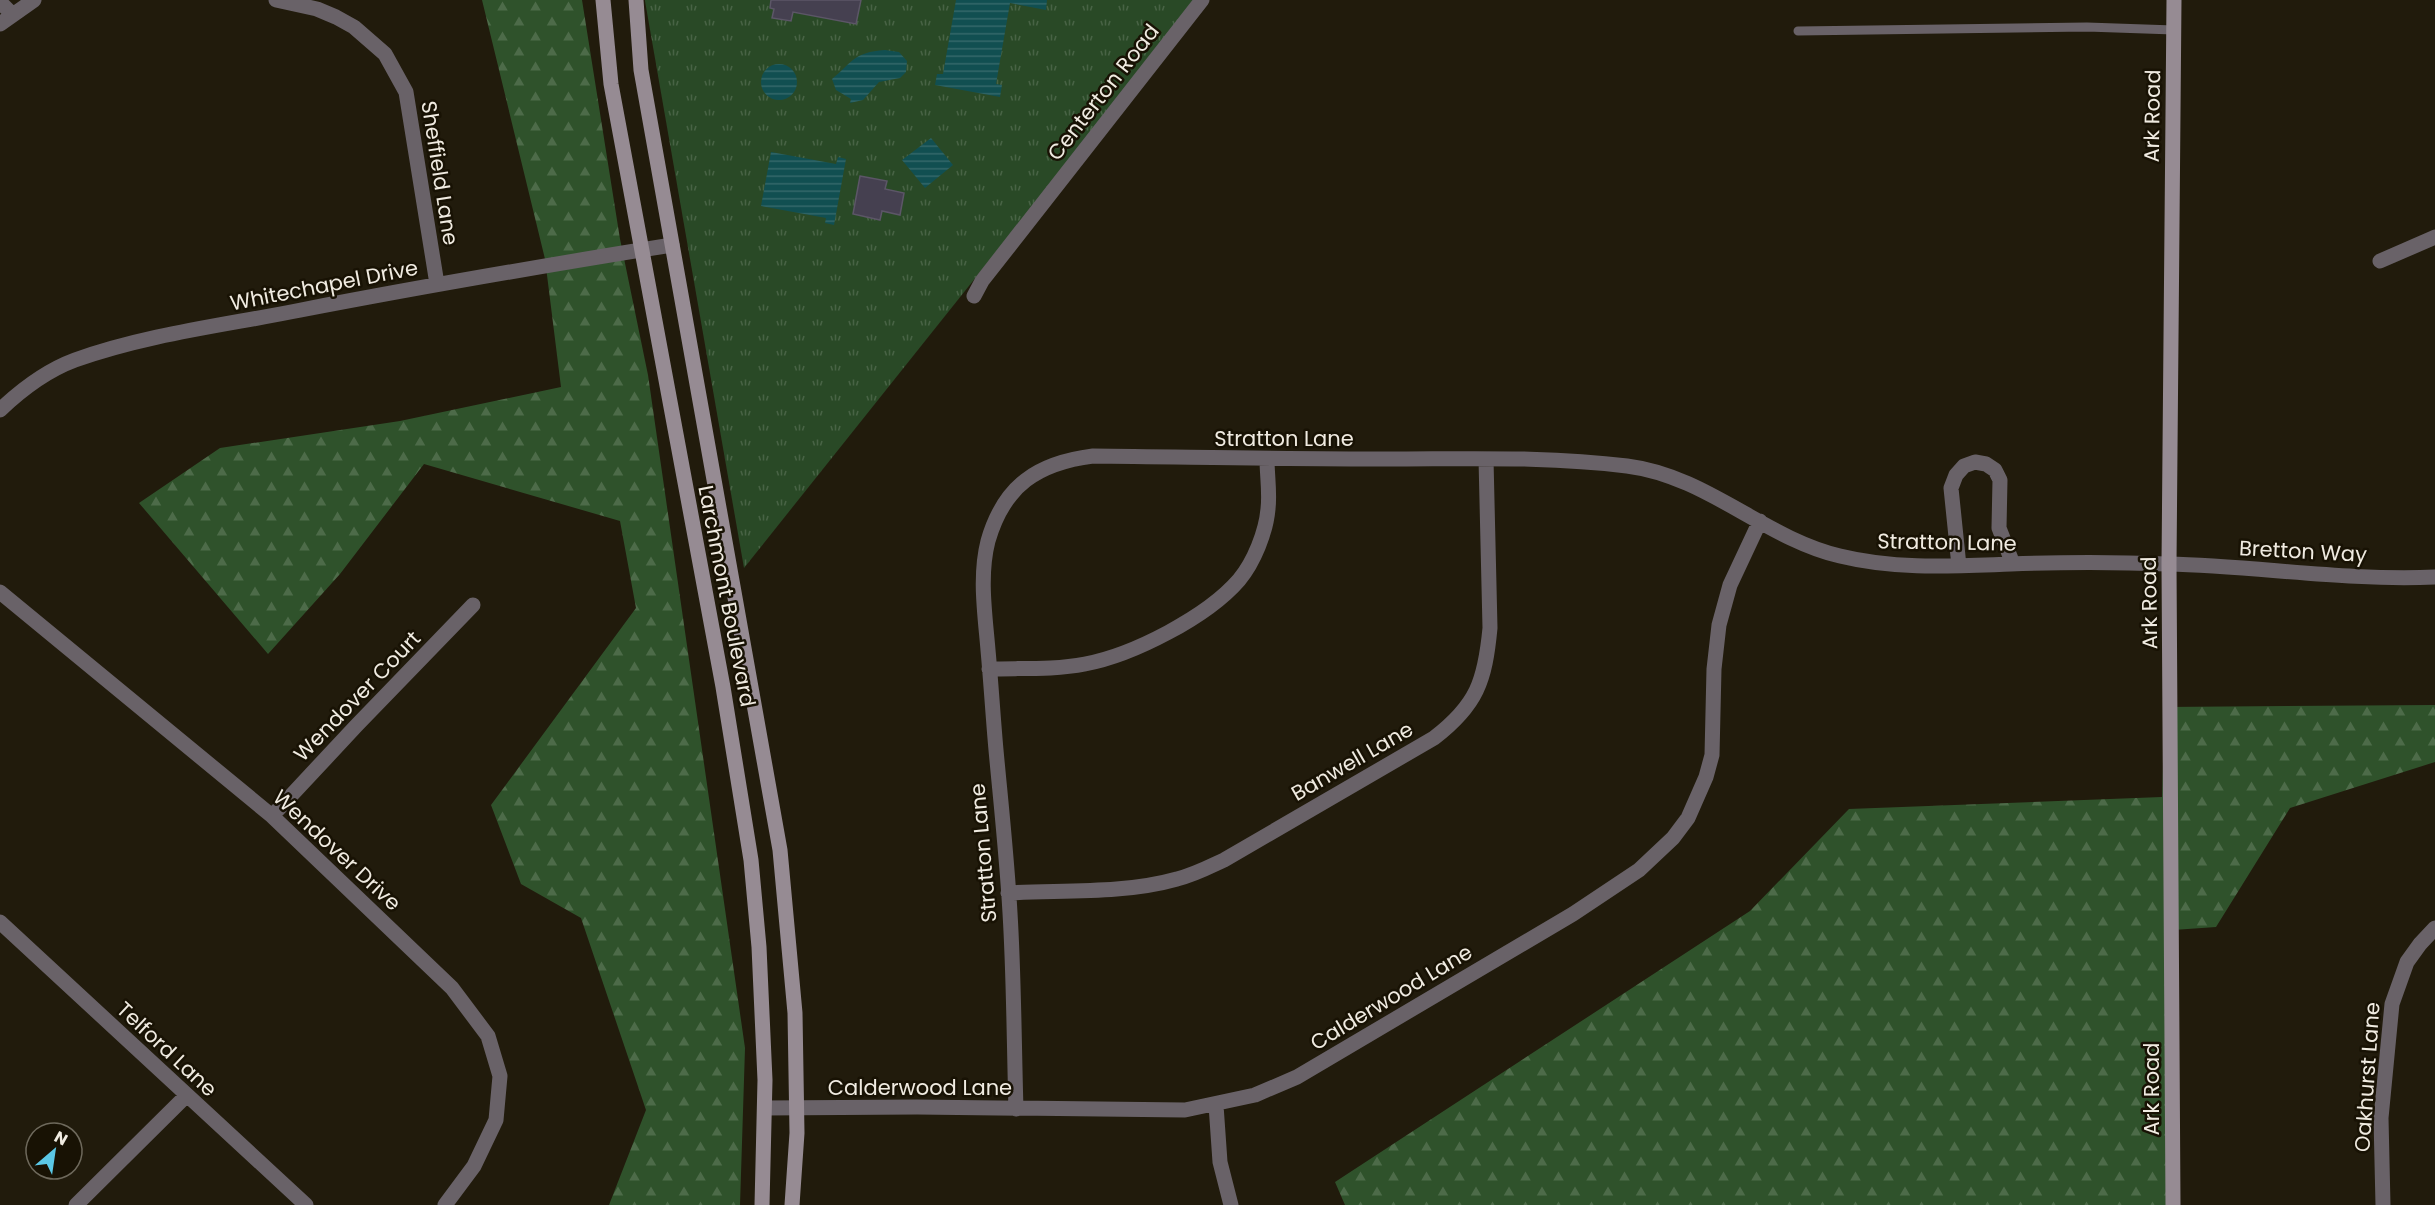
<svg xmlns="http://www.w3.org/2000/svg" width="2435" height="1205" viewBox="0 0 2435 1205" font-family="Poppins,sans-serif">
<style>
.forest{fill:url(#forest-firs)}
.park{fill:url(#park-tufts)}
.water{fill:url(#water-rules)}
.building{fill:#454050;stroke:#5c5667;stroke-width:1.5}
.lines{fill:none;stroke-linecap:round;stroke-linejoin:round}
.lane{stroke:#696268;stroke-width:9}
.street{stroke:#696268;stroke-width:15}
.secondary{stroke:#968b93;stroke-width:15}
.labels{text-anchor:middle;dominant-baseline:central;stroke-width:5;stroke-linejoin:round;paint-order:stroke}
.street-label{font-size:21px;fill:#f0ebe1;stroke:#181204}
</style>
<defs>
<pattern id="forest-firs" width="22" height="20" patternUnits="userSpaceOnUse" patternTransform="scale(1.5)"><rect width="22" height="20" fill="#2f522b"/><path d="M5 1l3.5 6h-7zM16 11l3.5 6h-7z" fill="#4d6b49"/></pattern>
<pattern id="park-tufts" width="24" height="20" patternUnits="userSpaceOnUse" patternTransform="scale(1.5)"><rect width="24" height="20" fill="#294926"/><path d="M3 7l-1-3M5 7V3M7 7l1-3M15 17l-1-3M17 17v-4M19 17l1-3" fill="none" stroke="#486345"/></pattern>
<pattern id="water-rules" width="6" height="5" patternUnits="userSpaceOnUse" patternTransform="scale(1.5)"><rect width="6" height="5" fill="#114f51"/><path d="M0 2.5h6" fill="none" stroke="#34686a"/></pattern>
</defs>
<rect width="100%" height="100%" fill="#211b0c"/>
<path class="forest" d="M 482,0 L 582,0 L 620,239 L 648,375 L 745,1048 L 740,1205 L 609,1205 L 646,1110 L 581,918 L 521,884 L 491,805 L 636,608 L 620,521 L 424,464 L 340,574 L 268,654 L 139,503 L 220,448 L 400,421 L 561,387 L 545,259 Z
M 2435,705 L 2435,762 L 2290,808 L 2216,927 L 2173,930 L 2166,1205 L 1345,1205 L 1335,1182 L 1750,911 L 1849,809 L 2162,797 L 2165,707 Z"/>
<path class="park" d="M 645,0 L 1197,0 L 744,568 L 645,1 Z"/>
<path class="water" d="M 956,0 L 1047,0 L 1046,10 L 1010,3 L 996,84 L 1002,85 L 1000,97 L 935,85 L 937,74 L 943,74 Z
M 885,50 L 899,52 L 907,61 L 906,72 L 900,78 L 879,82 L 863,100 L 850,103 L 851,99 L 836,90 L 832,79 C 852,63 853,52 885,50 Z
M761 82a18 18 0 1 1 36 0a18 18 0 1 1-36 0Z
M 931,138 L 953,165 L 925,188 L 902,160 Z
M 771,152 L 836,164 L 838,157 L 846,159 L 834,225 L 825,223 L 826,218 L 761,206 Z"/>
<path class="building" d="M 771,0 L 861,0 L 856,24 L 793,12 L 791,21 L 772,18 L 774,9 L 770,8 Z
M 860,176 L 887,181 L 885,189 L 904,193 L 900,215 L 882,211 L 880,220 L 853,214 Z"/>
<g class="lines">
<path class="lane" d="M 1798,31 L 2087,27 L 2174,30"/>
<path class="street" d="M 276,0 L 317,9 L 336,17 L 354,27 L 385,54 L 406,92 L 437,284
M 0,2 L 12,14
M 0,24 L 34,0
M 2380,261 L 2435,237
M 974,296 L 982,281 L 1202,0
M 0,410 C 21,390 48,370 75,360 C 148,334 226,325 301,310 C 425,286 548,265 672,245
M 1959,566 L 1951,488 L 1956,475 L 1964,466 L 1975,462 L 1986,464 L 1995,470 L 2000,480 L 1999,528 L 2013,564
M 0,592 L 272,816 L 452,988 L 488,1036 L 500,1076 L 496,1120 L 474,1166 L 445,1205
M 989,669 C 1021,668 1054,670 1085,664 C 1133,655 1207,617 1239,580 C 1254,562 1266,532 1268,509 C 1270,493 1267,475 1267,459
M 272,816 L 356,726 L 473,605
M 1008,893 C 1063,890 1124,894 1177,879 C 1194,875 1209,867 1224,860 L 1434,738 C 1477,705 1485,681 1490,628 L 1486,459
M 0,922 L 306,1205
M 1216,1105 L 1220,1162 L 1231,1205
M 765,1108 L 917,1107 L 1185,1110 L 1255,1095 L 1297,1077 L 1573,914 L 1639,870 L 1673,838 L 1688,818 L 1706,777 L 1712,755 L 1714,669 L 1719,625 L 1730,585 L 1760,521
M 1016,1109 C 1014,1044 1014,978 1010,913 C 1007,859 1001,804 996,750 C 993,716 991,683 988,650 C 985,614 979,576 988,541 C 1004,485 1038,463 1093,456 C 1191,457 1290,459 1388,459 C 1467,459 1548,456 1627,466 C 1707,476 1764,538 1840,556 C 1897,570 1954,566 2011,564 C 2063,562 2116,562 2168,564 C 2257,566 2346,581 2435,577
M 76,1205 L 186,1096
M 2383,1205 L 2381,1118 L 2392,1004 L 2407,962 L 2420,944 L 2435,928"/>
<path class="secondary" d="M 603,0 L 611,84 L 723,687 L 751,860 L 759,947 L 765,1080 L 762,1205
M 636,0 L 641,70 L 780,850 L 795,1013 L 797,1133 L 792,1205
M 2173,1205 L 2169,564 L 2174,0"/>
</g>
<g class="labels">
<g class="street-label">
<text transform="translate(1103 92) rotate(-52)">Centerton Road</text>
<text transform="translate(2152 116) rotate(-89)">Ark Road</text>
<text transform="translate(440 173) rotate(81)">Sheffield Lane</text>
<text transform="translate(324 285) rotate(-11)">Whitechapel Drive</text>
<text x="1284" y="438">Stratton Lane</text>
<text transform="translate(1947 542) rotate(1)">Stratton Lane</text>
<text transform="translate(2303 551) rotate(3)">Bretton Way</text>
<text transform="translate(727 596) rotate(79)">Larchmont Boulevard</text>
<text transform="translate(2149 603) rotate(-91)">Ark Road</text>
<text transform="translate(357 696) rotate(-46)">Wendover Court</text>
<text transform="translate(1352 761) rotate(-30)">Banwell Lane</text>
<text transform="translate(337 850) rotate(43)">Wendover Drive</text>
<text transform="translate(983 853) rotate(-95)">Stratton Lane</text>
<text transform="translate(1391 997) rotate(-31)">Calderwood Lane</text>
<text transform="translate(167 1049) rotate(43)">Telford Lane</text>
<text transform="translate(2367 1077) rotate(-86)">Oakhurst Lane</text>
<text x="920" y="1087">Calderwood Lane</text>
<text transform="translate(2151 1089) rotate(-90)">Ark Road</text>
</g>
</g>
<g transform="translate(54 1151) rotate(29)"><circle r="28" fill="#181204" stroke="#6e695c" stroke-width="1.5"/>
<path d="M0-4.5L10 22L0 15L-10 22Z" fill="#5bc8e7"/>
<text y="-9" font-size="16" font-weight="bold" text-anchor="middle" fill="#f0ebe1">N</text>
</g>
</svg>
